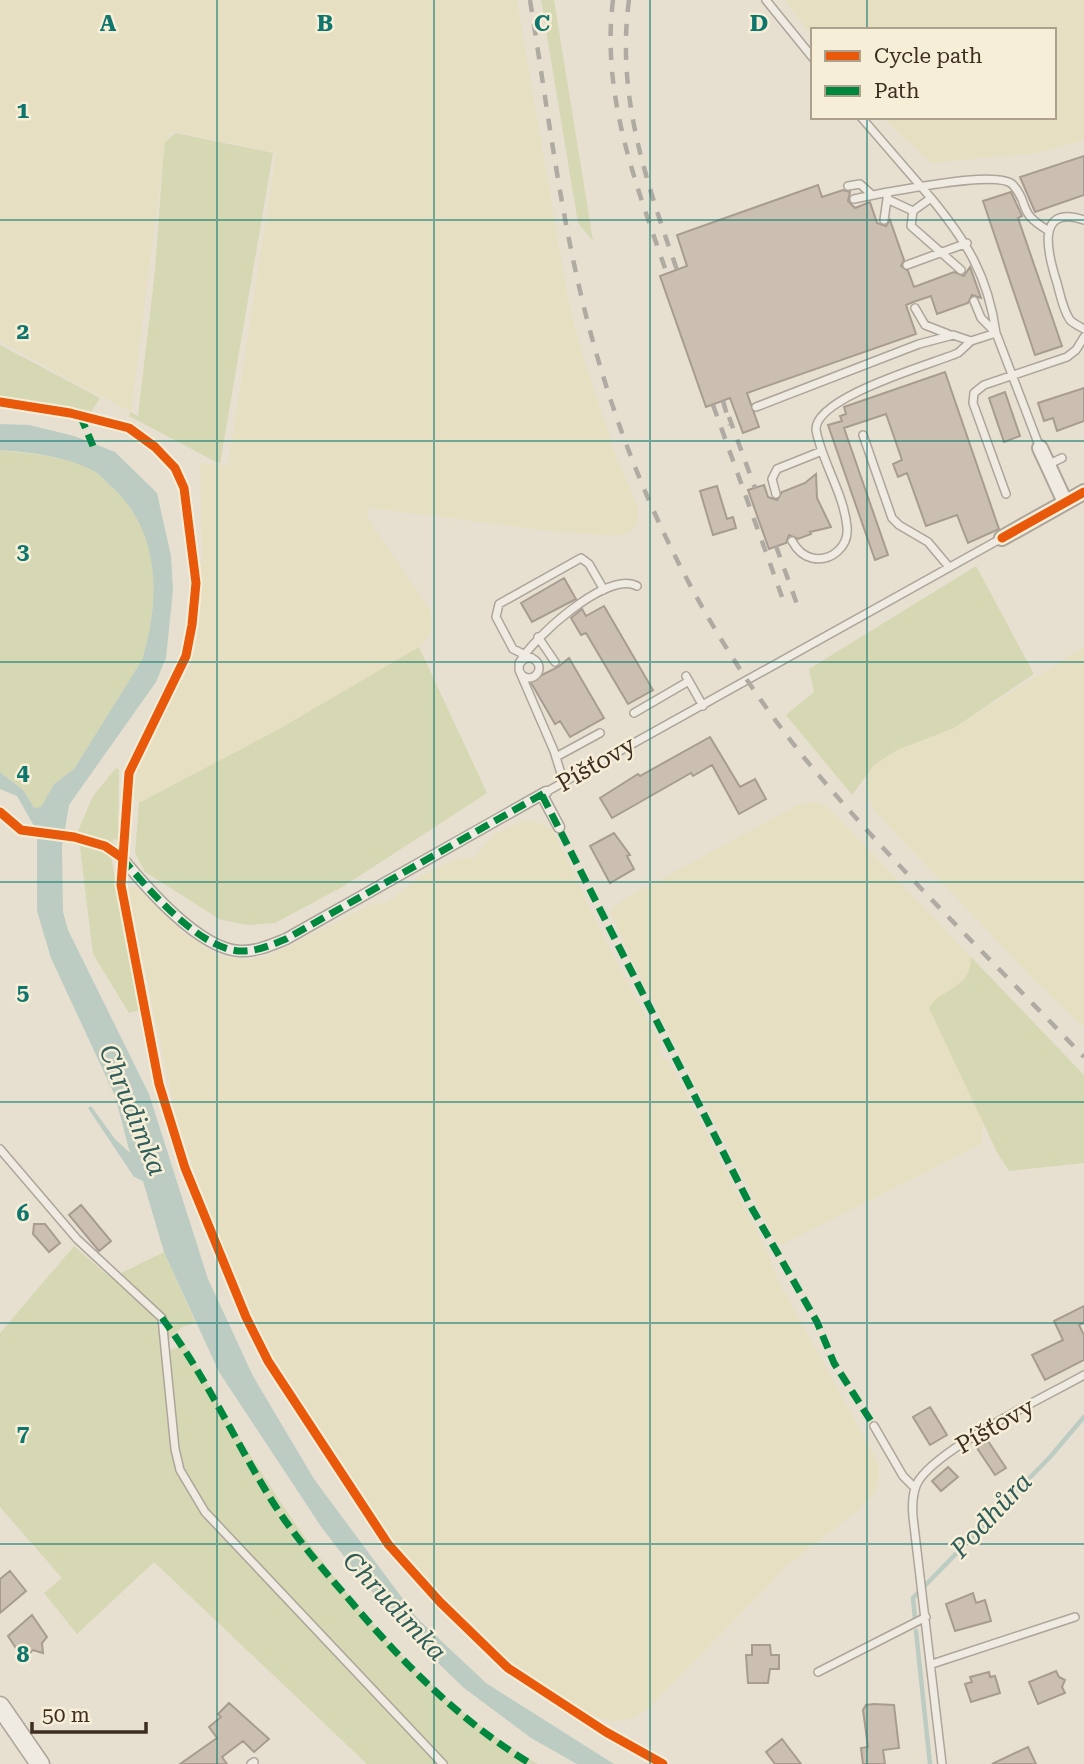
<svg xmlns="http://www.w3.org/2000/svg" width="1084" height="1764" viewBox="0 0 1084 1764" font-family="'Roboto Serif',serif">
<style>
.farmland{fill:#e6dfc2}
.green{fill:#d6d7b3}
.water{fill:#bcccc2}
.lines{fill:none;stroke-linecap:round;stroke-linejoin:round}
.stream{stroke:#bcccc2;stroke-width:4.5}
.building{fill:#cbbfb2;stroke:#a89c90;stroke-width:2}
.service-casing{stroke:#ada599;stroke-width:10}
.pedestrian-casing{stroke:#ada599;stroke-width:13}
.minor-casing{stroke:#ada599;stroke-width:18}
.tertiary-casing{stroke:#ada599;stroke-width:21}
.service{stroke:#efebe3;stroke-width:7}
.pedestrian{stroke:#efebe3;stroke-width:10}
.minor{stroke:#efebe3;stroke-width:14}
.tertiary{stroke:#efebe3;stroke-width:18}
.rail{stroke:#afaaa2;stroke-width:4.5;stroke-dasharray:12 12;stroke-linecap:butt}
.quiet{stroke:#00873e;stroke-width:7;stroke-dasharray:14 7;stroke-linecap:butt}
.cycleway-casing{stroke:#f7eed8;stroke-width:13}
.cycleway{stroke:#e8590c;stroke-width:9}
.grid{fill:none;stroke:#0f766e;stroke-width:2;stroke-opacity:0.55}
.labels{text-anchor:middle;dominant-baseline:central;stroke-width:5;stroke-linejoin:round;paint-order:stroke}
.street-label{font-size:24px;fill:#3d2e20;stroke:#f7eed8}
.water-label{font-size:26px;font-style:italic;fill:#2f5d5a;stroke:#f7eed8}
.grid-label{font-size:23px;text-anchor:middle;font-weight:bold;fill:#0f766e;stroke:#f7eed8;stroke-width:5;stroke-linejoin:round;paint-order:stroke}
</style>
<rect width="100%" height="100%" fill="#e7e0d1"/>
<path class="farmland" d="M 0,0 L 431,0 L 435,3 L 435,0 L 517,0 L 568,299 L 583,356 L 615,453 L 638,508 L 638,522 L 630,532 L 616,536 L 550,531 L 370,508 L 367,512 L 369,520 L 431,611 L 432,625 L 429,635 L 421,646 L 281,728 L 139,803 L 133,798 L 138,767 L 190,664 L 195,642 L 202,553 L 200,463 L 228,466 L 276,153 L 172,131 L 165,142 L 163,160 L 131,412 L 74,382 L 0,341 Z
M 785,0 L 1084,0 L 1084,140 L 1037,153 L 931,163 L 882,117 L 1054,117 L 1054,30 L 813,30 L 813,38 Z
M 1084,647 L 1084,1028 L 1030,976 L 873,809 L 866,790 L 867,774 L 874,765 L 897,750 L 954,728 Z
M 814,802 L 828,807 L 971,957 L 971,968 L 966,976 L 955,989 L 932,1003 L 929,1008 L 984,1120 L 981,1144 L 784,1244 L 777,1244 L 629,955 L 610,911 L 622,900 L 797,805 Z
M 525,820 L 541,823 L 553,830 L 610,949 L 661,1045 L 660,1055 L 670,1063 L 764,1245 L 779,1282 L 878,1462 L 879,1478 L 874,1494 L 859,1510 L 789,1564 L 649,1708 L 634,1718 L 611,1722 L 582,1711 L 512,1663 L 440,1597 L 368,1508 L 268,1350 L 215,1234 L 177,1120 L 127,887 L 136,887 L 182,932 L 218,956 L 246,960 L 268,956 L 372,904 L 387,902 L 422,875 L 453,860 L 475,857 L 494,834 Z"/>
<path class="green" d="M 541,0 L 554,0 L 593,241 L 578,223 Z
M 175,133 L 273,153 L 220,464 L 129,416 L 130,412 L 138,416 L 155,271 L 163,160 L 165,142 Z
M 0,345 L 100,398 L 91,412 L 0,396 Z
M 0,450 C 30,454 67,456 94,471 C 101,475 108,484 114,489 C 161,534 160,601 142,660 L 74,769 L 54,784 L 41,808 L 34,808 L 24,791 L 0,772 Z
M 976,566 L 1034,674 L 954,728 L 897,750 L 874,765 L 852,795 L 786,715 L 814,692 L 809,669 Z
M 419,647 L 487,793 L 344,886 L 275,923 L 248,925 L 221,920 L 145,872 L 135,853 L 139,803 L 281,728 Z
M 116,768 L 119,770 L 118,840 L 113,839 L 111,857 L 140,1010 L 129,1013 L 93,954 L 78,831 L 93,796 Z
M 971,957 L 1084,1075 L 1084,1163 L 1009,1171 L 997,1152 L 929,1008 C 939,988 972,990 971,957 Z
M 74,1246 L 111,1278 L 164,1252 L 196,1323 L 182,1327 L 169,1339 L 170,1350 L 185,1345 C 273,1499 380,1674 538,1764 L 367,1764 L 154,1562 L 77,1634 L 44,1593 L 62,1578 L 0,1507 L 0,1333 Z"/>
<path class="water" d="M 0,424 L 29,425 L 74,436 L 115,452 L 157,493 L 171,556 L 173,590 L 166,658 L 156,682 L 69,805 L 62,847 L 63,912 L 68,930 L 149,1094 L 208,1279 L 253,1376 L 314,1479 L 417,1618 L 486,1683 L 614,1764 L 577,1764 L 531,1738 L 464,1688 L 412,1638 L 367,1586 L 322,1528 L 219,1372 L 164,1252 L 143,1181 L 134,1177 L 88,1108 L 91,1106 L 115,1139 L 130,1153 L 115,1096 L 51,958 L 37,911 L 37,838 L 34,826 L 17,796 L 0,789 L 0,772 L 24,791 L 34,808 L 41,807 L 54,784 L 74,769 L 142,660 C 160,601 161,534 114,489 C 108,484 101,475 94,471 C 68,457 29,452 0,450 Z"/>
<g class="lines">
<path class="stream" d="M 915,1619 L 913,1598 L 1050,1457 L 1084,1417
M 916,1631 L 930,1764"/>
</g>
<path class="building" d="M 1084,156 L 1084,195 L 1035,212 L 1020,177 Z
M 818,185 L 822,197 L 843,190 L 850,192 L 848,201 L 855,208 L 870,202 L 877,223 L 886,226 L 890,220 L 904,260 L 901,266 L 908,271 L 914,287 L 954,272 L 964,276 L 970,267 L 981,298 L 972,295 L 968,303 L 937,314 L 931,296 L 913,302 L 906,305 L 916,334 L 747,393 L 759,427 L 743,433 L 730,398 L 706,407 L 660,276 L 687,266 L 677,235 Z
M 1011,192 L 1022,216 L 1018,218 L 1062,346 L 1035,355 L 983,201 Z
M 945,372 L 999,529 L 968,543 L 957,515 L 926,526 L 907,473 L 898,477 L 893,464 L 902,460 L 886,414 L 844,428 L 888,555 L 875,560 L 828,425 L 842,421 L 840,416 L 846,414 L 844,407 Z
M 1084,388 L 1084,421 L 1057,431 L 1053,418 L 1044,421 L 1038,403 Z
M 1005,392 L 1020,436 L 1004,442 L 989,398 Z
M 816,474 L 817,498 L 831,527 L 810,532 L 811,534 L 798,539 L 789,535 L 786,543 L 769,549 L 748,490 L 764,485 L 768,497 L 777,500 L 782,492 L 805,483 Z
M 717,486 L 727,519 L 733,517 L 736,528 L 713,535 L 700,491 Z
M 564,578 L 576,599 L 532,622 L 521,603 Z
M 604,606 L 653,690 L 628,704 L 586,633 L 581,635 L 571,618 L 582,609 L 586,616 Z
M 569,658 L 604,718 L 570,737 L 560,721 L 555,724 L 530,681 L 558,667 Z
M 710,737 L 740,787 L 755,779 L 766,799 L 739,814 L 712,765 L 693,776 L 691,773 L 612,818 L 600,798 L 638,774 L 640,776 Z
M 614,833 L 630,855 L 627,856 L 634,869 L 610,883 L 590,846 Z
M 81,1205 L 111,1241 L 99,1251 L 69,1215 Z
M 34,1224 L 45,1224 L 60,1243 L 49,1252 L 33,1234 Z
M 1084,1306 L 1084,1323 L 1079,1325 L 1084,1335 L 1084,1360 L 1045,1380 L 1032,1355 L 1063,1340 L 1054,1321 Z
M 930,1407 L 947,1435 L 930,1445 L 913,1417 Z
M 988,1441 L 1006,1468 L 995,1475 L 977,1448 Z
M 948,1467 L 958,1477 L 941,1491 L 932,1481 Z
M 10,1571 L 26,1591 L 0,1613 L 0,1579 Z
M 973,1593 L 976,1603 L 985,1600 L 991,1621 L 955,1631 L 946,1604 Z
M 32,1615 L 47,1637 L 42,1643 L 43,1653 L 33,1650 L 23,1659 L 8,1636 Z
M 752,1645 L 770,1645 L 771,1655 L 779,1655 L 779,1669 L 770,1669 L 768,1683 L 748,1683 L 746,1655 L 752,1655 Z
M 1056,1671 L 1059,1677 L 1065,1680 L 1062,1687 L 1065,1693 L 1038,1704 L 1029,1682 Z
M 989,1672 L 990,1677 L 995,1676 L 1000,1693 L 971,1702 L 965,1684 L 972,1682 L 970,1677 Z
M 229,1703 L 269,1739 L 254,1752 L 243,1741 L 222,1757 L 227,1764 L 180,1764 L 217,1738 L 209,1727 L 221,1717 L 218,1714 Z
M 874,1704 L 894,1705 L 899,1748 L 883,1750 L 885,1764 L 863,1764 L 861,1748 L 868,1747 L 863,1710 L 866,1705 Z
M 782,1739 L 801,1764 L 775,1764 L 766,1752 Z
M 1028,1747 L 1036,1764 L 992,1764 Z"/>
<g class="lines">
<defs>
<path id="service" d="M 766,0 L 813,58
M 861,117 L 931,198
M 848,186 L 860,184 L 870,193
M 888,192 C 910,189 999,170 1013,185 C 1031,205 1015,211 1049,231
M 854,199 L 888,192 L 884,220
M 887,199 L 913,211
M 1084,220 C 1033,203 1049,258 1057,283 C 1060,294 1063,310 1070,320 C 1074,324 1079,326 1084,329
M 907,265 L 967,243
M 961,270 L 911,226 L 913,211 L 931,198 C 967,242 988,276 996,333 L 981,318 L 974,301
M 915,308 L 925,325 L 948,334
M 971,341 L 996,333 L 1040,448
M 756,407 L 919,344 L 953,335 L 971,341 L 958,353 C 932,364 814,397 816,430 C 822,462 844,494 847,527 C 849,547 831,562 812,558 C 803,556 797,550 792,541
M 863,435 L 892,518 L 899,525 L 928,542 L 949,567
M 1047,465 L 1062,458
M 776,494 L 772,479 L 777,469 L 822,451
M 1006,494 L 973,403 L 974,393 L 984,385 L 1067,357 L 1076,350 L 1084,337
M 538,637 L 555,662
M 532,658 L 513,649 L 496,617 L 499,604 L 581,558 L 589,564 L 604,590
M519 668a10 10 0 1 1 20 0a10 10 0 1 1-20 0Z
M 519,663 C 533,638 607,570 637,586
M 519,670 L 554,751 L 564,783
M 686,676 L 703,706
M 634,713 L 689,681
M 556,757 L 600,733
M 546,792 L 1002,538
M 74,837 L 105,846 L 121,857
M 0,1149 L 77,1239 L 162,1318 L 175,1449 L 180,1470 L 205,1512 L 443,1764
M 874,1426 L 903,1476 L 915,1488
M 932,1664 L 1075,1617
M 818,1672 L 926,1617
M 251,1764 L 254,1762
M 942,1764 L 913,1517 C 912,1504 912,1491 919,1480 C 942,1446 1045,1397 1084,1375"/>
<path id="pedestrian" d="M 542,795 L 559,827
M 121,857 C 146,887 198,948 239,951 C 256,952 271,945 286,939 L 546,792"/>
<path id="minor" d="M 1040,448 L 1065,502
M 1002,538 L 1084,492"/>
<path id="tertiary" d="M 0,1706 L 40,1764"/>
</defs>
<use href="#service" class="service-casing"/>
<use href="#pedestrian" class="pedestrian-casing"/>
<use href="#minor" class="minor-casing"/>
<use href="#tertiary" class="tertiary-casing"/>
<use href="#service" class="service"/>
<use href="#pedestrian" class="pedestrian"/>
<use href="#minor" class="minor"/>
<use href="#tertiary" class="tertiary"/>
<path class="rail" d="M 530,0 C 550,123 564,249 601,369 C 643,510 713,645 806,760 C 892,864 991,959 1084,1057
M 613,0 C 601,96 636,184 667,274
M 629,0 C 616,95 646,181 677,270
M 723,401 L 730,425
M 713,405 L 786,608
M 729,417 L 755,488
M 776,546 L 797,604"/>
<path class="quiet" d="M 80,415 L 93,446
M 542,795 L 750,1205 L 817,1322 L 834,1363 L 874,1426
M 122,858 C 147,888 198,948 239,951 C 256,952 271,945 286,939 L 546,792
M 162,1318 C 204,1373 233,1437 269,1496 C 291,1532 319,1565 347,1597 C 401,1661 458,1720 531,1764"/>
<defs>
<path id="cycleway" d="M 0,402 L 70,413 L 129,428 L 155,447 L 175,468 L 184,488 L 196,583 L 192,625 L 186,656 L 129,773 L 121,885 L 159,1084 L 185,1168 L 246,1317 L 268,1361 L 388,1544 L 440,1602 L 508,1668 L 606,1732 L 663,1764
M 1002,538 L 1084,492
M 0,812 L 21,830 L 74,837 L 105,846 L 121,857"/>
</defs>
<use href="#cycleway" class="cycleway-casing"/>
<use href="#cycleway" class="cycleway"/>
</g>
<path class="grid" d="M 217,0 L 217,1764M 434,0 L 434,1764M 650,0 L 650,1764M 867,0 L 867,30M 867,117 L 867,1764M 0,220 L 1084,220M 0,441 L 1084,441M 0,662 L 1084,662M 0,882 L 1084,882M 0,1102 L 1084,1102M 0,1323 L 1084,1323M 0,1544 L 1084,1544"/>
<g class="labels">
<g class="street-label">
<text transform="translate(596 764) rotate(-30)">Píšťovy</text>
<text transform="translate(995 1426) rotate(-30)">Píšťovy</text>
</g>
<g class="water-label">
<text transform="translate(133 1110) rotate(68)">Chrudimka</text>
<text transform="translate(991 1515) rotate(-47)">Podhůra</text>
<text transform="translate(395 1606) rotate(47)">Chrudimka</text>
</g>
</g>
<g class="grid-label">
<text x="108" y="31">A</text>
<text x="325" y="31">B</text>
<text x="542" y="31">C</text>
<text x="759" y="31">D</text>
<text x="23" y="118">1</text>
<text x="23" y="339">2</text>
<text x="23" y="559">3</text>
<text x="23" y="780">4</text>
<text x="23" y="1000">5</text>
<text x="23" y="1221">6</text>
<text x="23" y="1441">7</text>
<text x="23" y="1662">8</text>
</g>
<rect x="811" y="28" width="245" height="91" fill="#f7eed8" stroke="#ada18e" stroke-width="2"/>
<rect x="825" y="51" width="35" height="10" fill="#e8590c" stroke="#ada18e" stroke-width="2"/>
<text x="874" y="63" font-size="21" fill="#3d2e20">Cycle path</text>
<rect x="825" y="86" width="35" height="10" fill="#00873e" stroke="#ada18e" stroke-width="2"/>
<text x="874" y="98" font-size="21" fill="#3d2e20">Path</text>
<path d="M32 1722v10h114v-10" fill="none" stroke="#3d2e20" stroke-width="3.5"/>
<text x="42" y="1722" font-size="21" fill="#3d2e20" stroke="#f7eed8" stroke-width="5" paint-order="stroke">50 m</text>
</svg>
